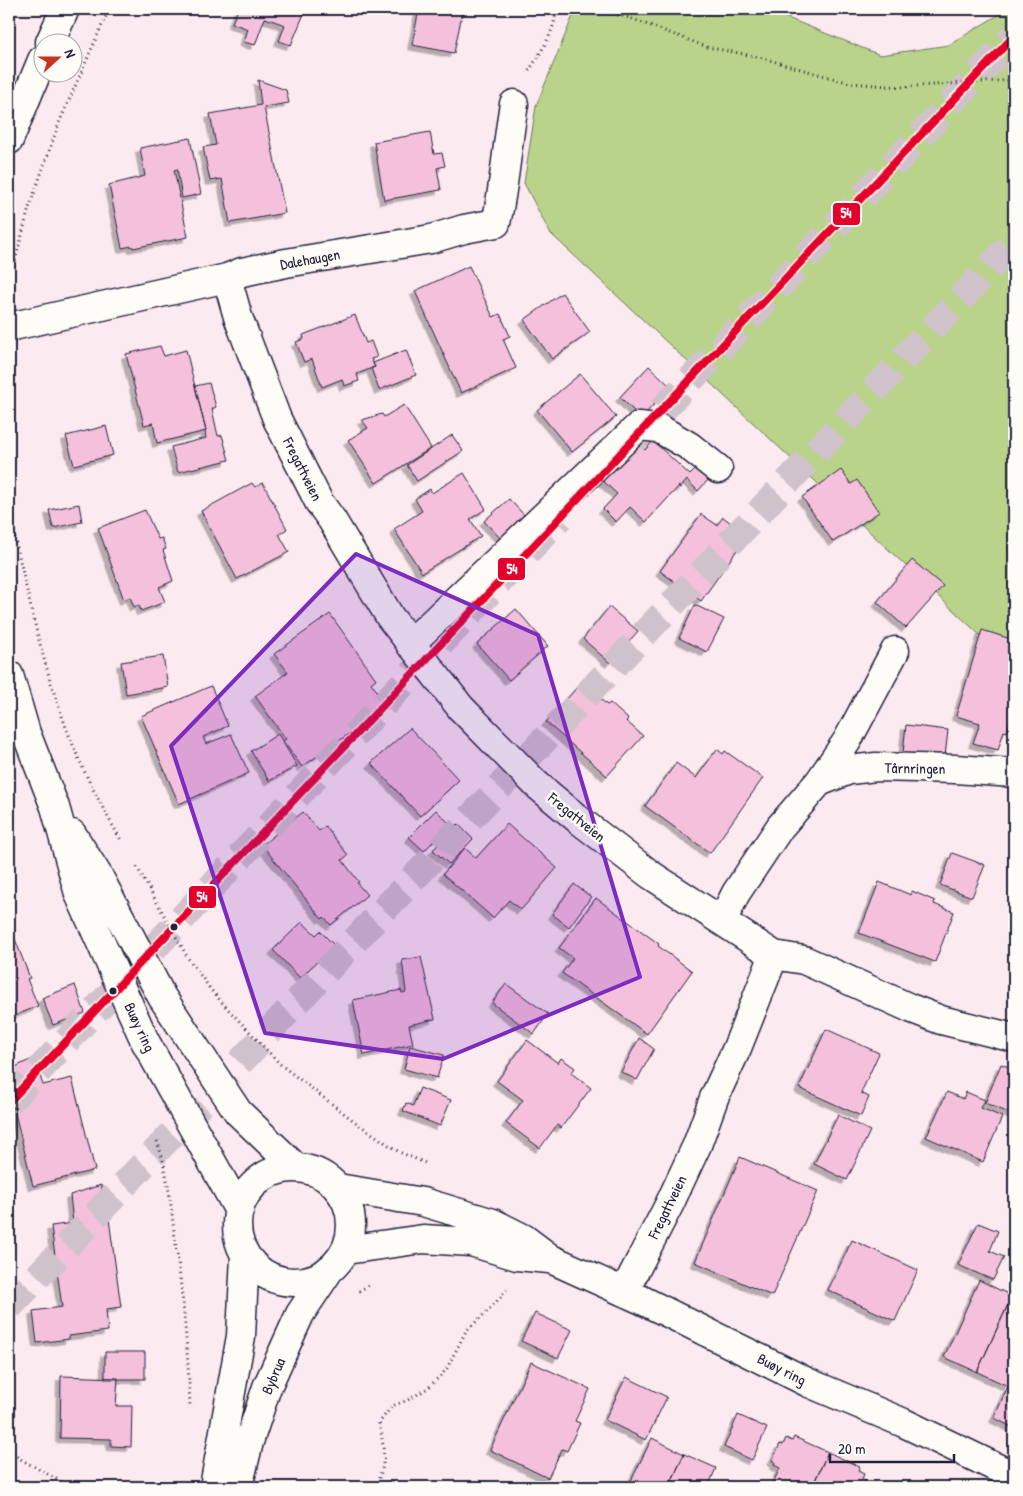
<svg xmlns="http://www.w3.org/2000/svg" width="1023" height="1496" viewBox="0 0 1023 1496" font-family="'Patrick Hand',sans-serif">
<style>
.green{fill:#b9d38a;stroke:#6e7a62}
.building{fill:#f5c0db;stroke:#22223b;filter:url(#shadow)}
.lines{fill:none;stroke-linecap:round;stroke-linejoin:round}
.trunk-tunnel{stroke:#d0c2cb;stroke-width:28;stroke-dasharray:28 14;stroke-linecap:butt}
.minor-casing{stroke:#22223b;stroke-width:31}
.secondary-casing{stroke:#22223b;stroke-width:31}
.path{stroke:#22223b;stroke-width:3;stroke-dasharray:1 4;stroke-linecap:butt}
.minor{stroke:#fdfcf7;stroke-width:28}
.secondary{stroke:#fdfcf7;stroke-width:28}
.bus-1-casing{stroke:#fdfcf7;stroke-width:11}
.bus-1{stroke:#e4002b;stroke-width:8}
.marked{fill:#7b2cbf;fill-opacity:0.2;stroke:#7b2cbf;stroke-width:4;stroke-linejoin:round}
.bus-dot{fill:#22223b;stroke:#fdfcf7;stroke-width:2}
.labels{text-anchor:middle;dominant-baseline:central;stroke-width:5;stroke-linejoin:round;paint-order:stroke}
.street-label{font-size:15px;fill:#22223b;stroke:#fdfcf7}
.line-badge{stroke:#fdfcf7;stroke-width:2}
.badge-label{font-size:14px;text-anchor:middle;font-weight:bold;fill:#fff}
</style>
<defs>
<filter id="shadow"><feDropShadow dx="-4.5" dy="4.5" stdDeviation="0" flood-color="#0004"/></filter>
</defs>
<rect width="100%" height="100%" fill="#fbeaef"/>
<filter id="ink" filterUnits="userSpaceOnUse"><feTurbulence type="fractalNoise" baseFrequency=".02" numOctaves="2"/><feDisplacementMap in="SourceGraphic" scale="10" xChannelSelector="R" yChannelSelector="G"/><feConvolveMatrix kernelMatrix="1 2 1 2 8 2 1 2 1" color-interpolation-filters="sRGB"/></filter>
<g filter="url(#ink)">
<path class="green" d="M 573,9 L 765,9 L 880,55 L 949,45 L 1008,9 L 1014,9 L 1014,667 L 550,233 L 524,183 L 536,106 L 572,18 Z"/>
<path class="building" d="M 238,9 L 306,9 L 291,45 L 279,41 L 285,25 L 265,18 L 255,45 L 244,42 L 248,29 L 232,23 Z
M 419,9 L 465,9 L 464,15 L 462,14 L 454,53 L 412,45 Z
M 258,80 L 286,90 L 289,103 L 264,107 L 285,213 L 230,223 L 222,179 L 210,181 L 203,147 L 216,145 L 210,114 L 261,105 Z
M 430,132 L 434,154 L 442,153 L 445,166 L 437,168 L 441,190 L 384,200 L 374,142 Z
M 190,138 L 201,194 L 182,198 L 177,169 L 174,170 L 188,237 L 133,248 L 132,246 L 122,248 L 109,185 L 145,176 L 140,148 Z
M 469,266 L 493,317 L 500,314 L 510,336 L 503,339 L 516,368 L 461,393 L 415,291 Z
M 562,293 L 590,332 L 552,359 L 524,320 Z
M 355,315 L 366,343 L 371,341 L 377,357 L 371,359 L 375,367 L 357,374 L 359,381 L 344,386 L 342,379 L 322,387 L 312,359 L 304,362 L 296,342 L 304,339 L 303,335 Z
M 160,346 L 164,356 L 186,350 L 206,431 L 157,443 L 153,423 L 144,425 L 126,354 Z
M 406,350 L 416,375 L 379,390 L 371,368 L 375,367 L 373,363 Z
M 649,366 L 671,387 L 641,418 L 620,397 Z
M 580,374 L 616,417 L 572,452 L 537,410 Z
M 209,383 L 216,407 L 212,409 L 218,436 L 222,435 L 229,460 L 178,472 L 171,447 L 206,438 L 205,432 L 206,431 L 195,386 Z
M 404,405 L 431,448 L 376,483 L 348,440 L 368,428 L 362,420 L 382,414 L 384,417 Z
M 106,426 L 113,455 L 74,465 L 66,436 Z
M 452,435 L 463,451 L 417,481 L 407,465 Z
M 653,441 L 690,475 L 696,469 L 708,480 L 698,491 L 687,480 L 680,488 L 679,486 L 646,522 L 630,507 L 616,522 L 603,509 L 617,494 L 602,480 L 637,443 L 645,450 Z
M 841,470 L 851,484 L 857,480 L 879,512 L 833,542 L 802,497 Z
M 464,473 L 486,509 L 470,519 L 481,536 L 422,573 L 394,529 L 422,511 L 415,499 L 430,489 L 432,493 Z
M 252,483 L 255,487 L 263,483 L 287,529 L 279,534 L 289,552 L 237,579 L 201,511 Z
M 509,499 L 526,517 L 501,539 L 484,521 Z
M 79,504 L 82,522 L 53,528 L 49,510 Z
M 145,510 L 158,539 L 162,538 L 166,549 L 163,550 L 173,581 L 159,587 L 165,602 L 141,611 L 139,605 L 134,607 L 130,597 L 124,600 L 98,528 Z
M 701,514 L 717,525 L 723,517 L 742,531 L 737,539 L 742,543 L 701,601 L 660,571 Z
M 912,560 L 943,586 L 906,628 L 877,602 Z
M 695,605 L 724,619 L 707,652 L 679,638 Z
M 609,607 L 638,631 L 610,663 L 583,639 Z
M 516,609 L 548,646 L 509,680 L 477,644 Z
M 330,614 L 376,679 L 371,683 L 388,706 L 302,767 L 283,741 L 286,739 L 255,696 L 288,672 L 274,654 Z
M 982,630 L 1014,640 L 1014,709 L 1007,732 L 1004,731 L 998,750 L 973,743 L 980,723 L 956,716 Z
M 163,656 L 168,687 L 126,694 L 121,662 Z
M 582,682 L 607,705 L 610,703 L 628,719 L 626,721 L 643,736 L 607,776 L 546,722 Z
M 211,686 L 228,726 L 203,737 L 206,744 L 231,734 L 249,773 L 179,804 L 141,716 Z
M 906,725 L 948,730 L 945,757 L 903,753 Z
M 410,728 L 459,780 L 420,816 L 371,763 Z
M 278,734 L 297,766 L 269,781 L 251,751 Z
M 717,749 L 723,754 L 725,751 L 763,778 L 710,853 L 645,806 L 676,763 L 696,778 Z
M 436,810 L 450,824 L 424,851 L 409,837 Z
M 303,812 L 319,831 L 325,826 L 348,855 L 342,860 L 359,882 L 357,883 L 367,895 L 331,925 L 324,917 L 322,919 L 262,845 Z
M 458,824 L 473,839 L 449,864 L 433,850 Z
M 507,824 L 557,868 L 521,910 L 509,900 L 493,918 L 443,874 L 465,848 L 476,858 Z
M 952,853 L 985,865 L 972,897 L 940,885 Z
M 879,882 L 911,895 L 912,891 L 935,901 L 934,904 L 954,912 L 935,962 L 859,933 Z
M 574,884 L 591,897 L 569,927 L 552,914 Z
M 596,898 L 659,944 L 658,946 L 692,971 L 647,1034 L 562,973 L 573,958 L 559,948 Z
M 302,922 L 316,935 L 320,931 L 334,945 L 300,978 L 273,950 Z
M 15,939 L 30,978 L 27,979 L 38,1006 L 9,1018 L 9,941 Z
M 421,957 L 435,1019 L 409,1025 L 413,1044 L 364,1055 L 353,1000 L 401,990 L 402,993 L 406,992 L 402,960 Z
M 506,984 L 548,1014 L 534,1034 L 492,1003 Z
M 75,985 L 85,1013 L 53,1025 L 42,998 Z
M 826,1029 L 879,1053 L 861,1093 L 869,1097 L 861,1116 L 799,1088 Z
M 639,1038 L 654,1049 L 637,1080 L 621,1072 Z
M 527,1040 L 558,1063 L 561,1058 L 575,1068 L 571,1073 L 591,1088 L 561,1128 L 557,1125 L 540,1148 L 506,1123 L 523,1100 L 497,1081 Z
M 410,1046 L 444,1055 L 437,1078 L 404,1069 Z
M 34,1058 L 43,1085 L 72,1078 L 95,1170 L 33,1186 L 11,1097 L 9,1098 L 9,1070 Z
M 1001,1064 L 1014,1069 L 1014,1115 L 985,1103 Z
M 420,1088 L 451,1100 L 440,1126 L 403,1111 L 406,1103 L 413,1106 Z
M 947,1092 L 963,1099 L 966,1092 L 985,1100 L 981,1108 L 1002,1117 L 983,1162 L 926,1137 Z
M 838,1115 L 870,1131 L 847,1180 L 814,1164 Z
M 740,1157 L 818,1191 L 772,1296 L 695,1262 Z
M 101,1185 L 105,1219 L 109,1219 L 121,1307 L 106,1309 L 108,1331 L 69,1336 L 69,1339 L 37,1343 L 33,1311 L 62,1307 L 51,1226 L 73,1223 L 70,1195 Z
M 978,1223 L 998,1231 L 990,1251 L 1004,1257 L 993,1280 L 958,1265 Z
M 852,1240 L 918,1270 L 895,1321 L 828,1290 Z
M 979,1280 L 1012,1296 L 977,1372 L 944,1357 Z
M 1012,1296 L 1014,1297 L 1014,1376 L 1012,1375 L 1008,1386 L 977,1372 Z
M 535,1313 L 572,1330 L 558,1358 L 521,1341 Z
M 105,1352 L 145,1352 L 145,1379 L 105,1379 Z
M 531,1362 L 590,1389 L 575,1421 L 580,1423 L 567,1451 L 562,1449 L 548,1478 L 490,1450 Z
M 61,1376 L 118,1378 L 116,1406 L 132,1406 L 131,1447 L 111,1446 L 111,1439 L 60,1438 Z
M 626,1377 L 667,1397 L 646,1440 L 605,1420 Z
M 1008,1386 L 1014,1388 L 1014,1428 L 994,1418 Z
M 738,1415 L 767,1428 L 752,1460 L 724,1447 Z
M 794,1437 L 828,1452 L 812,1487 L 771,1487 L 780,1468 L 774,1465 L 775,1462 L 772,1461 L 780,1444 L 783,1445 L 786,1438 L 792,1441 Z
M 652,1438 L 684,1454 L 669,1487 L 628,1487 Z
M 828,1452 L 860,1467 L 858,1471 L 864,1474 L 862,1479 L 866,1481 L 863,1487 L 812,1487 Z
M 684,1454 L 716,1468 L 708,1487 L 669,1487 Z
M 885,1483 L 895,1487 L 883,1487 Z"/>
<g class="lines">
<path class="trunk-tunnel" d="M 633,441 L 1014,36
M 9,1102 L 560,517
M 9,1307 L 1014,242"/>
<defs>
<path id="minor" d="M 227,278 L 238,317 L 277,419 L 319,502 L 332,520 L 390,617 L 461,708 L 536,784 L 579,820 L 651,875 L 774,955 L 737,1048 L 714,1098 L 697,1145 L 669,1205 L 624,1292
M 9,327 L 227,278 L 242,272 L 286,263 L 431,239 L 464,229 L 496,223 C 505,184 507,144 514,104
M 410,644 L 639,426 L 658,428 L 689,446 L 718,469
M 819,782 L 847,741 L 895,651
M 722,921 L 736,893 L 780,827 L 819,782 L 849,770 L 876,767 L 955,769 L 1014,773
M 774,955 L 804,960 L 910,1008 L 941,1020 L 1014,1038
M 338,1188 L 423,1202 L 493,1223 L 523,1238 L 551,1259 L 642,1300 L 809,1383 L 904,1423 L 1014,1476
M 346,1250 L 423,1239 L 471,1242 L 517,1256 L 549,1259"/>
<path id="secondary" d="M 50,42 L 65,9
M 9,140 L 42,60
M 9,675 L 26,733 L 55,807 L 79,894 L 145,1041 L 238,1209
M 72,834 L 99,877 L 162,997 L 238,1112 L 293,1165
M237 1225a57 57 0 1 1 114 0a57 57 0 1 1-114 0Z
M 214,1487 L 241,1336 L 245,1256
M 238,1487 L 249,1442 L 267,1387 L 300,1314 L 328,1272"/>
</defs>
<use href="#minor" class="minor-casing"/>
<use href="#secondary" class="secondary-casing"/>
<path class="path" d="M 593,9 L 630,18 L 707,47 L 759,57 L 850,83 L 901,87 L 1014,80
M 529,71 C 541,51 555,33 556,9
M 9,290 L 10,280 L 29,208 L 59,123 L 109,9
M 9,513 C 26,584 40,658 66,727 C 80,766 100,804 121,840
M 137,867 L 188,958 L 211,990 L 227,1008 L 281,1065 L 358,1124 L 399,1152 L 428,1164
M 157,1141 C 168,1172 171,1206 175,1239 C 183,1294 188,1350 190,1407
M 359,1291 L 371,1284
M 9,1450 L 22,1460 L 71,1487
M 374,1487 C 388,1465 384,1448 379,1423 L 392,1406 L 408,1400 L 428,1388 L 446,1370 L 466,1331 L 491,1308 L 507,1290"/>
<use href="#minor" class="minor"/>
<use href="#secondary" class="secondary"/>
<defs>
<path id="bus-1" d="M 9,1102 L 1014,36"/>
</defs>
<use href="#bus-1" class="bus-1-casing"/>
<use href="#bus-1" class="bus-1"/>
</g>
</g>
<path class="marked" d="M 356,554 L 538,635 L 640,977 L 443,1059 L 265,1033 L 171,746 Z"/>
<g class="bus-dot">
<circle cx="174" cy="927" r="4.5"/>
<circle cx="113" cy="991" r="4.5"/>
</g>
<g class="labels">
<g class="street-label">
<text transform="translate(310 259) rotate(-10)">Dalehaugen</text>
<text transform="translate(303 469) rotate(63)">Fregattveien</text>
<text transform="translate(915 768) rotate(1)">Tårnringen</text>
<text transform="translate(577 817) rotate(39)">Fregattveien</text>
<text transform="translate(140 1027) rotate(65)">Buøy ring</text>
<text transform="translate(667 1207) rotate(-64)">Fregattveien</text>
<text transform="translate(782 1369) rotate(27)">Buøy ring</text>
<text transform="translate(273 1376) rotate(-67)">Bybrua</text>
</g>
</g>
<g class="line-badge">
<rect x="832" y="202" width="29" height="24" rx="5" fill="#e4002b"/>
<rect x="497" y="557" width="29" height="24" rx="5" fill="#e4002b"/>
<rect x="188" y="885" width="29" height="24" rx="5" fill="#e4002b"/>
</g>
<g class="badge-label">
<text x="846" y="218">54</text>
<text x="512" y="574">54</text>
<text x="202" y="902">54</text>
</g>
<rect width="1023" height="1496" fill="none" stroke="#fdfcf7" stroke-width="30"/>
<rect x="15" y="15" width="993" height="1466" fill="none" stroke="#22223b" stroke-width="2" filter="url(#ink)"/>
<g transform="translate(58 58) rotate(69)"><circle r="24" fill="#fdfcf7" stroke="#a5a5ac"/>
<path d="M0-4L9 19L0 12L-9 19Z" fill="#c8321e"/>
<text y="-8" font-size="14" font-weight="bold" text-anchor="middle" fill="#22223b">N</text>
</g>
<path d="M830 1454v8h124v-8" fill="none" stroke="#22223b" stroke-width="2.5"/>
<text x="838" y="1454" font-size="15" fill="#22223b" stroke="#fdfcf7" stroke-width="4" paint-order="stroke">20 m</text>
</svg>
